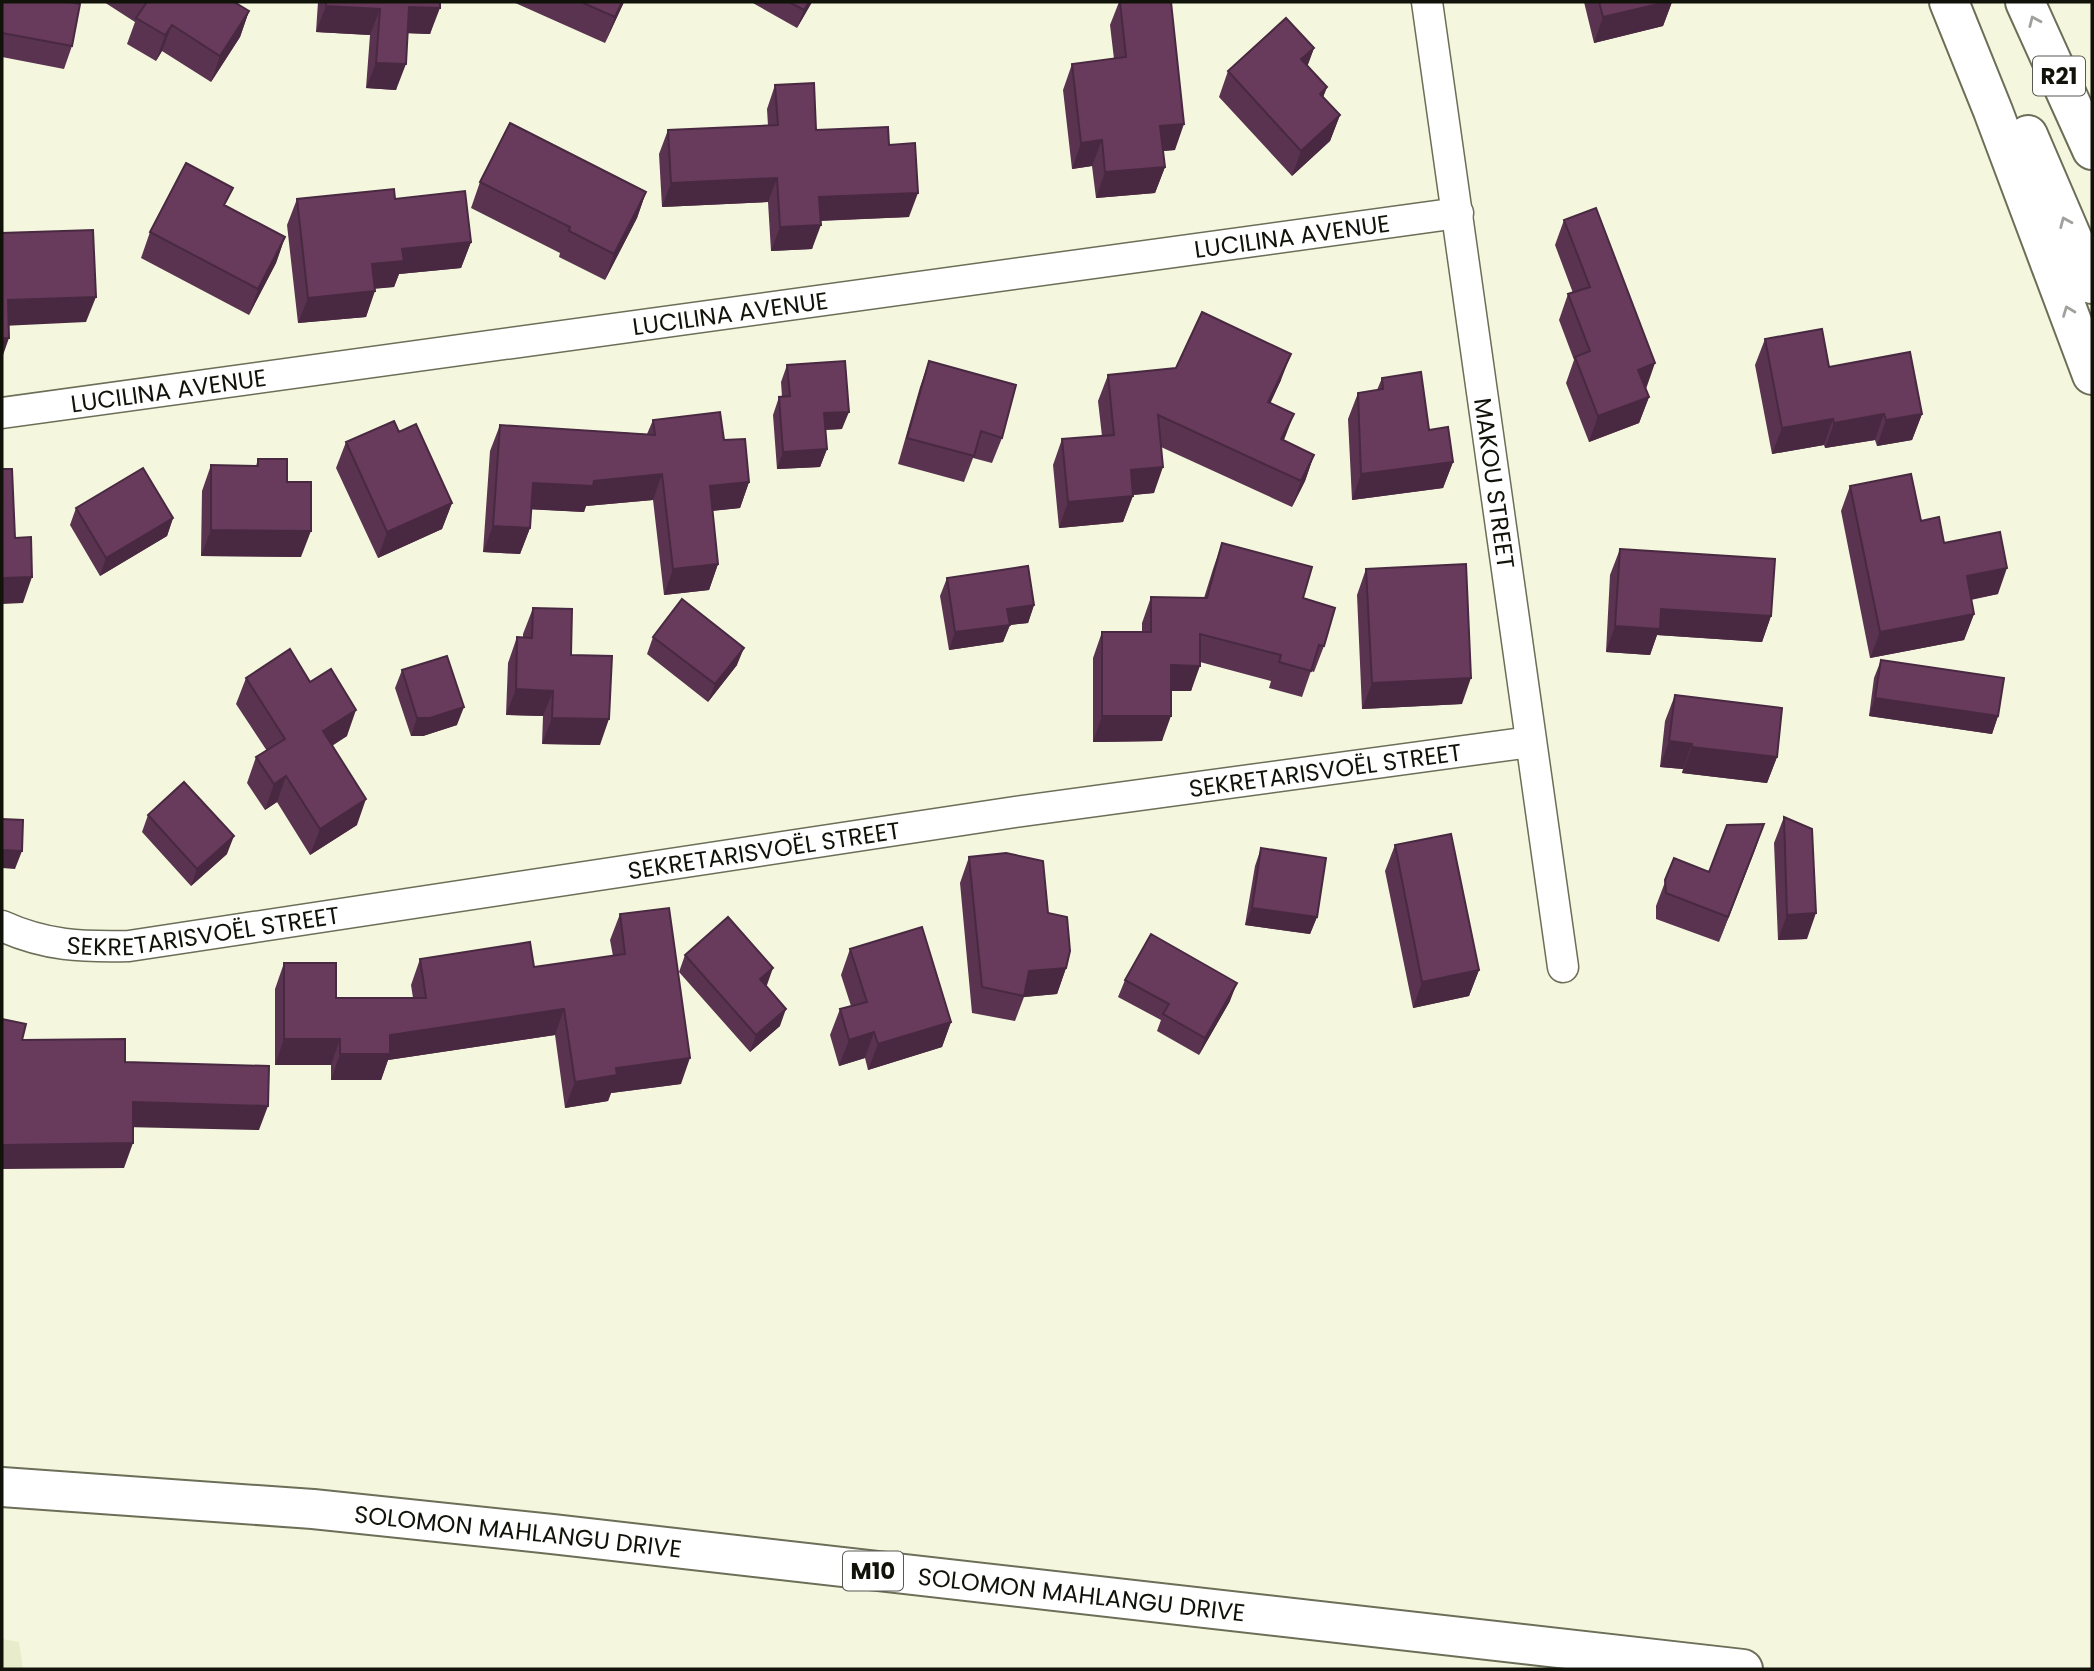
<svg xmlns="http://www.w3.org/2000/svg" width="2094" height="1671" viewBox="0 0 2094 1671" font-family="Poppins,sans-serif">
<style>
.built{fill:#e8eccb}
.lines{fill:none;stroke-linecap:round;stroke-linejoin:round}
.minor-casing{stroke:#6c6e58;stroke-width:33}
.primary-casing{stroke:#6c6e58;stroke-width:42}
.motorway-casing{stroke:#6c6e58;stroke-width:42}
.minor{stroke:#fff;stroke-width:30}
.primary{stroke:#fff;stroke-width:38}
.motorway{stroke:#fff;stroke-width:38}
.wall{fill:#593350}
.shaded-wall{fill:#492941}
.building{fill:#683b5d;stroke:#492941;stroke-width:2}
.oneway{stroke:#a0a09d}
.labels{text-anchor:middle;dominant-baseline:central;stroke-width:7;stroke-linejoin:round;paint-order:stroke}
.shield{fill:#fff;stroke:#585953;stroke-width:2}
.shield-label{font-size:23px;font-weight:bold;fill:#111209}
.street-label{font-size:24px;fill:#111209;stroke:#fff}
</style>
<rect width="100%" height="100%" fill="#f4f7de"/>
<path class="built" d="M 2,1639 L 19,1642 L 23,1669 L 2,1669 Z"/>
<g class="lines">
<defs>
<g id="minor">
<path id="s1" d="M 1427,2 L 1563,967"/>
<path id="s2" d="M 2,413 L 1458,213"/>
<path id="s3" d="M 2,926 C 46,946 82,947 129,946 L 1015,812 L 1530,742"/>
</g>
<g id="primary">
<path id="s4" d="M 2,1487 L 313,1509 L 552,1534 L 1743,1669"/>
</g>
<path id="motorway" d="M 1949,2 L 1993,111 L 2092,375
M 2025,2 L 2092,150
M 2028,135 L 2092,284"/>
</defs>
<use href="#minor" class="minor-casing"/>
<use href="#primary" class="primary-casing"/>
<use href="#motorway" class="motorway-casing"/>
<use href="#minor" class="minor"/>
<use href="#primary" class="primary"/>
<use href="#motorway" class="motorway"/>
</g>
<path class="wall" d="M 2,2 L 72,46 L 64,69 L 2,57 Z
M 104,2 L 234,2 L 249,11 L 240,37 L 211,82 L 162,51 L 156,61 L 127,44 L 135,22 Z
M 318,2 L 440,2 L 430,34 L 408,33 L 396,90 L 366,88 L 370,35 L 316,32 Z
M 513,2 L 624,2 L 605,43 Z
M 751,2 L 812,2 L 797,28 Z
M 1119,2 L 1171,2 L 1175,150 L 1163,151 L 1165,167 L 1155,193 L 1096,198 L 1092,166 L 1072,169 L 1063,90 L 1072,64 L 1114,59 L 1110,25 Z
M 1584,2 L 1672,2 L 1663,26 L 1594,43 Z
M 1314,48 L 1307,66 L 1327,87 L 1323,97 L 1340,115 L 1330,141 L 1292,176 L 1219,97 L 1228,71 Z
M 775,85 L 816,130 L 889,145 L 909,217 L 820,221 L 812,249 L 771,251 L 768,202 L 662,207 L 659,154 L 668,130 L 768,126 L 767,109 Z
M 480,182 L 646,192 L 637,218 L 605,280 L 559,257 L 560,253 L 471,208 Z
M 297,199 L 395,199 L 471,242 L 461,268 L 399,274 L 394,287 L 375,288 L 366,317 L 298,323 L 287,225 Z
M 226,206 L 285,237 L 276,263 L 249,315 L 141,258 L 150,232 Z
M 1564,220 L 1649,397 L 1639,423 L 1589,442 L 1566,383 L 1574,360 L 1559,320 L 1568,294 L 1573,293 L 1555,245 Z
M 1765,339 L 1829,367 L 1922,414 L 1912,440 L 1877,446 L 1875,440 L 1825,448 L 1824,445 L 1772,454 L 1755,365 Z
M 929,361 L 1002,438 L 992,463 L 973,458 L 964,482 L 898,464 L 920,387 Z
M 787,365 L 842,429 L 825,430 L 827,449 L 820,467 L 777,469 L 773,415 L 779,397 L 782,397 L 781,382 Z
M 1108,375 L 1281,380 L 1270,403 L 1284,440 L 1314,455 L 1305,481 L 1292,507 L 1161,447 L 1154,493 L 1133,495 L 1123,522 L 1059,528 L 1053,465 L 1062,439 L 1102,436 L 1098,401 Z
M 1382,378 L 1429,430 L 1453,462 L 1443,488 L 1352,500 L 1348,419 L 1358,393 L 1377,390 Z
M 653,420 L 724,440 L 749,482 L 740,508 L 712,511 L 718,564 L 709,590 L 664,595 L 653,500 L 586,506 L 584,512 L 531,509 L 530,528 L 520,554 L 483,552 L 490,451 L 500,425 L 647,434 Z
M 399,432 L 452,503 L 442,529 L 378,558 L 336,468 L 346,442 Z
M 258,459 L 287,482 L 301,557 L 201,556 L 202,491 L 211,465 L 256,466 Z
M 1850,486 L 1921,521 L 1998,594 L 1971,600 L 1974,614 L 1964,640 L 1870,658 L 1841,511 Z
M 76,508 L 173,518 L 167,536 L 100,576 L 70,525 Z
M 1222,543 L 1303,598 L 1324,646 L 1314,672 L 1311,671 L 1302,697 L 1269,688 L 1271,681 L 1200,662 L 1191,691 L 1171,691 L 1162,741 L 1093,742 L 1093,658 L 1102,632 L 1142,632 L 1142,623 L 1151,597 L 1204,598 L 1213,569 Z
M 1620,549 L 1771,616 L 1762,642 L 1657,635 L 1650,655 L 1606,652 L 1610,575 Z
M 1366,569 L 1462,704 L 1362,709 L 1357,595 Z
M 947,578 L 1034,605 L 1028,623 L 1010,625 L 1003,642 L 949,650 L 940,596 Z
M 533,608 L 571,655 L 600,745 L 542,744 L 543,716 L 506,715 L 508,663 L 517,637 L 523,637 L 523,634 Z
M 653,637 L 737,665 L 708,702 L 647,654 Z
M 1881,660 L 1998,716 L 1992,734 L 1869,716 L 1874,678 Z
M 402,670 L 457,725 L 423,736 L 411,736 L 395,688 Z
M 246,678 L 310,682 L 347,736 L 332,746 L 357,825 L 310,855 L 277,802 L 265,810 L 247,783 L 256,757 L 267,751 L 236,704 Z
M 1675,695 L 1777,757 L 1767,783 L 1682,773 L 1683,769 L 1660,767 L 1665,721 Z
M 148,815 L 227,854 L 191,886 L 142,832 Z
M 1784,817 L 1807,939 L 1778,940 L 1774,843 Z
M 1764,824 L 1719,942 L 1656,919 L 1656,906 L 1674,858 L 1709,872 Z
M 1395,845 L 1479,970 L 1469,996 L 1413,1008 L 1385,871 Z
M 1261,848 L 1317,917 L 1310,934 L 1245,925 L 1255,866 Z
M 969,857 L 1048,913 L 1066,968 L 1057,994 L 1024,997 L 1015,1021 L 972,1013 L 960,883 Z
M 620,914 L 681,1084 L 611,1093 L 608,1101 L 565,1108 L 555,1035 L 388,1060 L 381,1080 L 331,1080 L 331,1065 L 275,1065 L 275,989 L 284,963 L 336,998 L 413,998 L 411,985 L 420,959 L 534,967 L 613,956 L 610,940 Z
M 850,949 L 951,1022 L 942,1047 L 868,1070 L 865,1058 L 839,1066 L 830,1035 L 840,1009 L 851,1006 L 841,975 Z
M 685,955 L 767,985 L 766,986 L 780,1026 L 750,1052 L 679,972 Z
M 1125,980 L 1230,1001 L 1199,1055 L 1157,1031 L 1161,1020 L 1118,997 Z"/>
<path class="shaded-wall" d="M 622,2 L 624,2 L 605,43 L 615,17 Z
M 809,2 L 812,2 L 797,28 L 804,10 Z
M 1667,2 L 1672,2 L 1663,26 L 1594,43 L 1603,17 Z
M 326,6 L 380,9 L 370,35 L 316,32 Z
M 409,7 L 440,8 L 430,34 L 400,33 Z
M 249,11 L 240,37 L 211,82 L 220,56 Z
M 172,25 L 162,51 L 156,61 L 165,35 Z
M 1314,48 L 1305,73 L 1301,59 Z
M 376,63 L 406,64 L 396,90 L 366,88 Z
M 1327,87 L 1317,113 L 1320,94 Z
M 1340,115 L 1330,141 L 1292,176 L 1301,151 Z
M 1184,124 L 1175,150 L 1151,152 L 1160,126 Z
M 1102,140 L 1092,166 L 1072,169 L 1081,143 Z
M 1165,167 L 1155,193 L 1096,198 L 1105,172 Z
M 777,178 L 768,202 L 662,207 L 671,183 Z
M 646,192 L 637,218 L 605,280 L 614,254 Z
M 918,193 L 909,217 L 811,221 L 819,197 Z
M 821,225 L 812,249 L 771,251 L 780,227 Z
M 285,237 L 276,263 L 249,315 L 258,289 Z
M 471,242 L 461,268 L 399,274 L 394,287 L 363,290 L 372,264 L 402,249 Z
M 375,291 L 366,317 L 298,323 L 308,298 Z
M 96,297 L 86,322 L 2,326 L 8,300 Z
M 2,338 L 9,338 L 2,358 Z
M 1291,354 L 1281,380 L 1259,428 L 1268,402 Z
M 1655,363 L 1646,389 L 1638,370 Z
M 1649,397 L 1639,423 L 1589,442 L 1598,416 Z
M 849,412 L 842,429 L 818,430 L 824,413 Z
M 1294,414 L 1284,440 L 1272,465 L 1281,439 Z
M 1884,414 L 1875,440 L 1825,448 L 1834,423 Z
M 1922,414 L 1912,440 L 1877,446 L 1886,420 Z
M 1833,419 L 1824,445 L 1772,454 L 1782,428 Z
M 827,449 L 820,467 L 777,469 L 783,452 Z
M 1314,455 L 1305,481 L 1292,507 L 1301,481 Z
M 1453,462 L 1443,488 L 1352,500 L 1361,474 Z
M 1163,467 L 1154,493 L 1121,496 L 1131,470 Z
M 662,474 L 653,500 L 586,506 L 584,512 L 523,509 L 533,483 L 594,481 Z
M 749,482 L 740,508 L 700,512 L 710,486 Z
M 1133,496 L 1123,522 L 1059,528 L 1068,502 Z
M 452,503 L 442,529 L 378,558 L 387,532 Z
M 173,518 L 167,536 L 100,576 L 106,558 Z
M 493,526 L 530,528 L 520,554 L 483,552 Z
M 211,530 L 311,531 L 301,557 L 201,556 Z
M 718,564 L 709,590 L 664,595 L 673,569 Z
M 2007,568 L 1998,594 L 1957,602 L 1967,576 Z
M 32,577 L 23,603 L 2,604 L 2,578 Z
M 1034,605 L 1028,623 L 1010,625 L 1003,642 L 949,650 L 955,632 L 1007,609 Z
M 1661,609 L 1771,616 L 1762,642 L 1657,635 L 1650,655 L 1606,652 L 1615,626 Z
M 1974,614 L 1964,640 L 1870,658 L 1880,632 Z
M 744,648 L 737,665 L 708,702 L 715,684 Z
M 1171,665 L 1200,666 L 1191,691 L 1162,691 Z
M 1471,678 L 1462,704 L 1362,709 L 1372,683 Z
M 516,689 L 553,691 L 543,716 L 506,715 Z
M 1875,698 L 1998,716 L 1992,734 L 1869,716 Z
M 464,707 L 457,725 L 423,736 L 411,736 L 417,718 Z
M 356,710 L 347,736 L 313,757 L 323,731 Z
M 1102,716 L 1171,716 L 1162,741 L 1093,742 Z
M 552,718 L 609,719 L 600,745 L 542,744 Z
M 1669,741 L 1692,744 L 1683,769 L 1660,767 Z
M 1692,747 L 1777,757 L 1767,783 L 1682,773 Z
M 286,776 L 277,802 L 265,810 L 274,784 Z
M 366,799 L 357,825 L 310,855 L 320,829 Z
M 1764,824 L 1755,850 L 1719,942 L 1728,917 Z
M 234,836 L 227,854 L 191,886 L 197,869 Z
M 2,850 L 22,851 L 15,869 L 2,868 Z
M 1252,908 L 1317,917 L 1310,934 L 1245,925 Z
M 1816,913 L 1807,939 L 1778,940 L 1787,915 Z
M 773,968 L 767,985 L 753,997 L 760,979 Z
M 1066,968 L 1057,994 L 1024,997 L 1029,971 Z
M 1479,970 L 1469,996 L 1413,1008 L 1422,982 Z
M 1237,983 L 1230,1001 L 1199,1055 L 1205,1038 Z
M 564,1009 L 555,1035 L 388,1060 L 381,1080 L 331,1080 L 340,1054 L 390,1035 Z
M 786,1009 L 780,1026 L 750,1052 L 756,1035 Z
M 951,1022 L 942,1047 L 868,1070 L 878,1044 Z
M 874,1032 L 865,1058 L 839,1066 L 849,1040 Z
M 284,1039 L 340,1039 L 331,1065 L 275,1065 Z
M 690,1058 L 681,1084 L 611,1093 L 608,1101 L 565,1108 L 575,1082 L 616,1068 Z
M 133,1102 L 268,1106 L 259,1130 L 124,1127 Z
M 133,1143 L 124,1168 L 2,1169 L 2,1145 Z"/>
<path class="building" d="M 2,2 L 69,2 L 80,4 L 72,46 L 2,33 Z
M 147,2 L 234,2 L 249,11 L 220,56 L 172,25 L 165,35 L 136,18 Z
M 326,2 L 440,2 L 440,8 L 409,7 L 406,64 L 376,63 L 380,9 L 326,6 Z
M 581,2 L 622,2 L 615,17 Z
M 789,2 L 809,2 L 804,10 Z
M 1120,2 L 1171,2 L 1184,124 L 1160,126 L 1165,167 L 1105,172 L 1102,140 L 1081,143 L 1072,64 L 1126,57 Z
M 1599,2 L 1667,2 L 1603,17 Z
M 1286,18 L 1314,48 L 1301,59 L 1327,87 L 1320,94 L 1340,115 L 1301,151 L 1228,71 Z
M 814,83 L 816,130 L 888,127 L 889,145 L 915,143 L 918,193 L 819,197 L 821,225 L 780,227 L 777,178 L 671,183 L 668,130 L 778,125 L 775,85 Z
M 510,123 L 646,192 L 614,254 L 569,231 L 570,227 L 480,182 Z
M 186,163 L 233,188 L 224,205 L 285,237 L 258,289 L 150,232 Z
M 394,189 L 395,199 L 465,191 L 471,242 L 402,249 L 404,261 L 372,264 L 375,291 L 308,298 L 297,199 Z
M 1596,208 L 1655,363 L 1638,370 L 1649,397 L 1598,416 L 1575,357 L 1590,351 L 1568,294 L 1590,287 L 1564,220 Z
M 93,230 L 96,297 L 8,300 L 9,338 L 2,338 L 2,233 Z
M 1202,312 L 1291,354 L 1268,402 L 1294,414 L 1281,439 L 1314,455 L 1301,481 L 1158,415 L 1163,467 L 1131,470 L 1133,496 L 1068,502 L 1062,439 L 1114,435 L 1108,375 L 1176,368 Z
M 1822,329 L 1829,367 L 1910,352 L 1922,414 L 1886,420 L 1884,414 L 1834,423 L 1833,419 L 1782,428 L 1765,339 Z
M 845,361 L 849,412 L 824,413 L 827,449 L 783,452 L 779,397 L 790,396 L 787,365 Z
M 929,361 L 1016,385 L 1002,438 L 981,431 L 974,456 L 907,438 Z
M 1421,372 L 1429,430 L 1448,427 L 1453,462 L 1361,474 L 1358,393 L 1383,389 L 1382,378 Z
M 720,412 L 724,440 L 745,439 L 749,482 L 710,486 L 718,564 L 673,569 L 662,474 L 594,481 L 593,486 L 533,483 L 530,528 L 493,526 L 500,425 L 655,435 L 653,420 Z
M 394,421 L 399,432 L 416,424 L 452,503 L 387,532 L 346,442 Z
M 258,459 L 287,459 L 287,482 L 311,482 L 311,531 L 211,530 L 211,465 L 258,466 Z
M 143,468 L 173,518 L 106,558 L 76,508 Z
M 2,469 L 12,469 L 15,538 L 31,537 L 32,577 L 2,578 Z
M 1911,474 L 1921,521 L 1939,517 L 1944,543 L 2000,532 L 2007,568 L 1967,576 L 1974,614 L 1880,632 L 1850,486 Z
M 1222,543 L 1312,567 L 1303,598 L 1335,608 L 1324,646 L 1319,645 L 1311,671 L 1279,662 L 1281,655 L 1200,634 L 1200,666 L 1171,665 L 1171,716 L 1102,716 L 1102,632 L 1151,632 L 1151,597 L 1207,598 Z
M 1620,549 L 1775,559 L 1771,616 L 1661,609 L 1660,629 L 1615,626 Z
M 1466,564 L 1471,678 L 1372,683 L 1366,569 Z
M 1028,566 L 1034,605 L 1007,609 L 1010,625 L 955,632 L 947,578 Z
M 682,599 L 744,648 L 715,684 L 653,637 Z
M 533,608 L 572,609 L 571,655 L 612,656 L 609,719 L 552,718 L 553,691 L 516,689 L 517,637 L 532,638 Z
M 290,649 L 310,682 L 331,669 L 356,710 L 323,731 L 366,799 L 320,829 L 286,776 L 274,784 L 256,757 L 285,739 L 246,678 Z
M 447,656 L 464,707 L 430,718 L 417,718 L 402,670 Z
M 1881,660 L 2004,678 L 1998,716 L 1875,698 Z
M 1675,695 L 1782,708 L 1777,757 L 1692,747 L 1692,744 L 1669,741 Z
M 184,782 L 234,836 L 197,869 L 148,815 Z
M 1784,817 L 1812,829 L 1816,913 L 1787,915 Z
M 2,819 L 23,820 L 22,851 L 2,850 Z
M 1764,824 L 1728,917 L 1666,893 L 1665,880 L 1674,858 L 1709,872 L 1727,825 Z
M 1451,834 L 1479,970 L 1422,982 L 1395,845 Z
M 1261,848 L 1326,858 L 1317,917 L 1252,908 Z
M 1006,853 L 1043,861 L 1048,913 L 1067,917 L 1070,951 L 1066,968 L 1029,971 L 1024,996 L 982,987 L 969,857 Z
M 669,908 L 690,1058 L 616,1068 L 617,1075 L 575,1082 L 564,1009 L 390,1035 L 390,1054 L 340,1054 L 340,1039 L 284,1039 L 284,963 L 336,963 L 336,998 L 426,998 L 420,959 L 530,942 L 534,967 L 625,954 L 620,914 Z
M 728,917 L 773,968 L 760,979 L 786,1009 L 756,1035 L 685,955 Z
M 922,927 L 951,1022 L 878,1044 L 874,1032 L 849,1040 L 840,1009 L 867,1002 L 850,949 Z
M 1151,934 L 1237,983 L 1205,1038 L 1163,1014 L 1169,1004 L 1125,980 Z
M 2,1019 L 26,1024 L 22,1040 L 125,1039 L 125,1062 L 269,1066 L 268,1106 L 133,1102 L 133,1143 L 2,1145 Z"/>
<defs><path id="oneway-chevron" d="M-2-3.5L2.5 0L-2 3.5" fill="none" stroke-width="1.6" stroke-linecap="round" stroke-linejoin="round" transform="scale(1.75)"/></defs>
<g class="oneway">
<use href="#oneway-chevron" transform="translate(2034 21) rotate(-114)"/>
<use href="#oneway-chevron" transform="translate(2065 222) rotate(-113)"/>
<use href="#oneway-chevron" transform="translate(2068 311) rotate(-111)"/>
</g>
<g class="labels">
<g class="shield">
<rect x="2033" y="56.5" width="52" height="39" rx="5"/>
<rect x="843" y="1551.5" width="60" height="39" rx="5"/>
</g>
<g class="shield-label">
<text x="2059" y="76">R21</text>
<text x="873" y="1571">M10</text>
</g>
<g class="street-label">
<text stroke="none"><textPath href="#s2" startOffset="1302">LUCILINA AVENUE</textPath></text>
<text stroke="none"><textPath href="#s2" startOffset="735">LUCILINA AVENUE</textPath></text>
<text stroke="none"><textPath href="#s2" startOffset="168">LUCILINA AVENUE</textPath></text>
<text stroke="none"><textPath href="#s1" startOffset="486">MAKOU STREET</textPath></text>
<text stroke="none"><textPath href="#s3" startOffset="1339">SEKRETARISVOËL STREET</textPath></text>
<text stroke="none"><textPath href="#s3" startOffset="772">SEKRETARISVOËL STREET</textPath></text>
<text stroke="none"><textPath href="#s3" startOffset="205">SEKRETARISVOËL STREET</textPath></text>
<text stroke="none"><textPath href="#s4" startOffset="518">SOLOMON MAHLANGU DRIVE</textPath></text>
<text stroke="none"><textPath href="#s4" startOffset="1085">SOLOMON MAHLANGU DRIVE</textPath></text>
</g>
</g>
<rect width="2094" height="1671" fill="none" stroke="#111209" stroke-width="7"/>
</svg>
